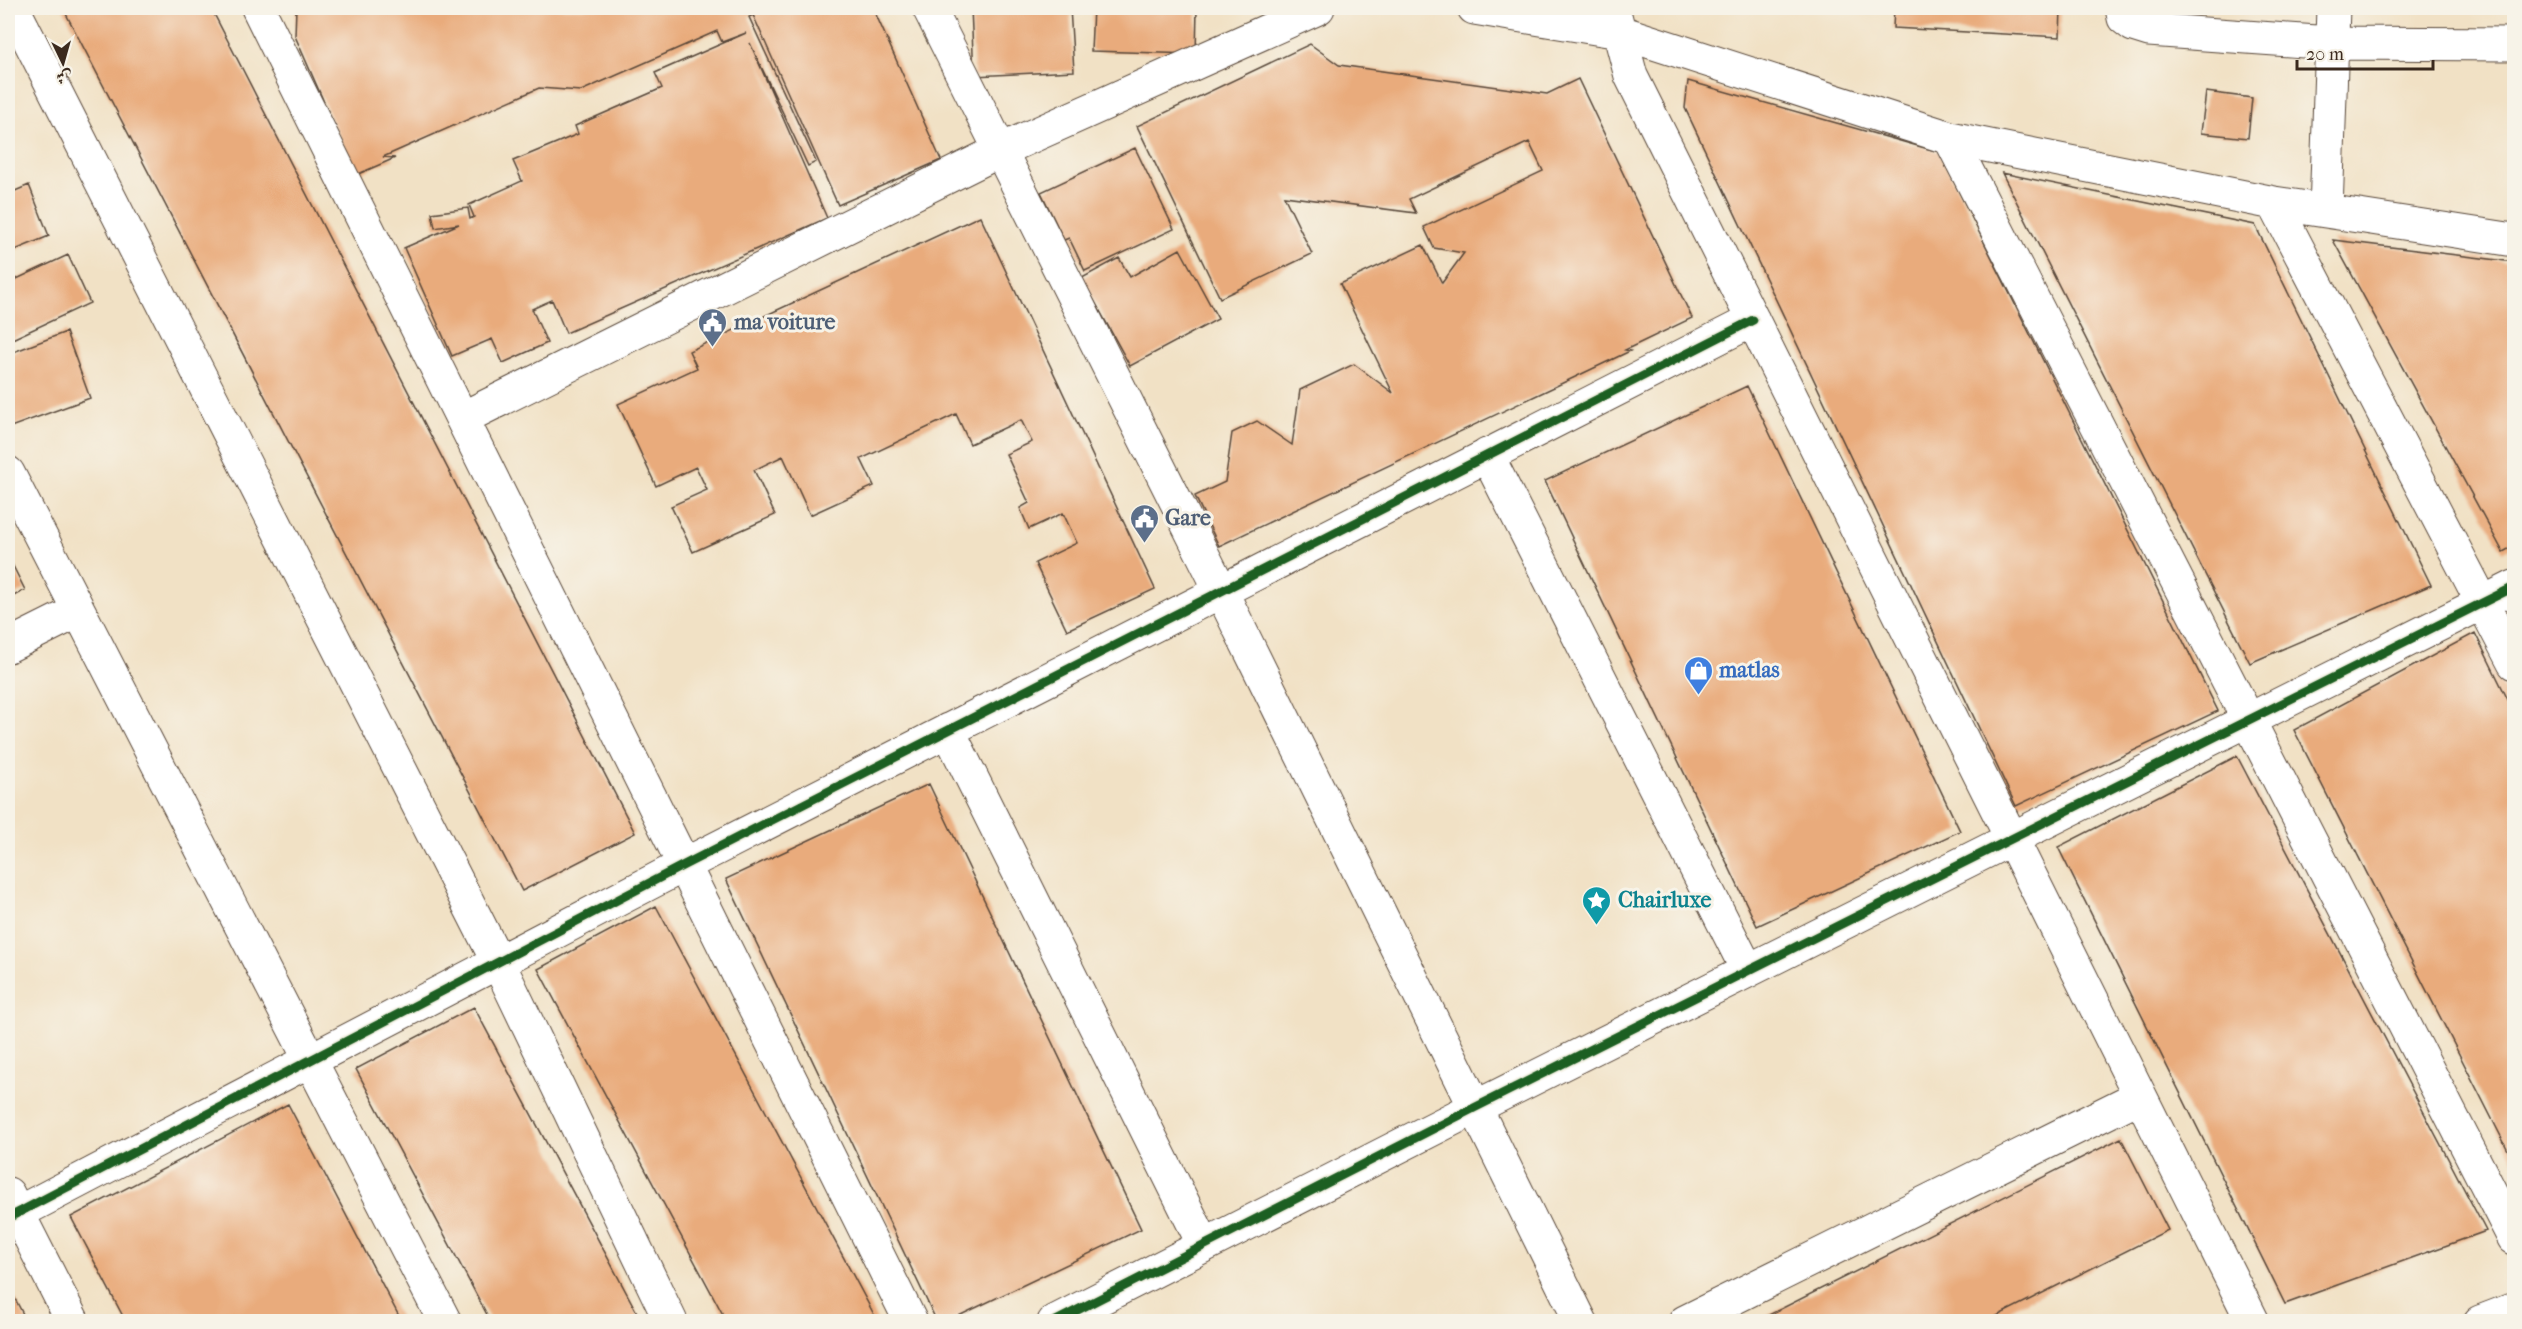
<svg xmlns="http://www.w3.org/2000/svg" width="2522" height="1329" viewBox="0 0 2522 1329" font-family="'IM FELL French Canon',Amiri,serif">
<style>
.building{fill:#e9ab7c}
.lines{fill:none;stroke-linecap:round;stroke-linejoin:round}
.minor-casing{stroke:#564537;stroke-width:35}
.minor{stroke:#fff;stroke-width:33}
.cycleway-casing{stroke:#f7f3e8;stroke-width:13}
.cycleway{stroke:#1b5e20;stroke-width:9}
.labels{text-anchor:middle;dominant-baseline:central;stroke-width:6;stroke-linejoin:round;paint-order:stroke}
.service-label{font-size:22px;font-weight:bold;fill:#4e5e75;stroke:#f7f3e8;text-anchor:start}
.shop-label{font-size:22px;font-weight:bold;fill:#366cbe;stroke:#f7f3e8;text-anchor:start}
.culture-label{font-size:22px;font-weight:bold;fill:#0d838f;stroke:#f7f3e8;text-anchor:start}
</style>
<rect width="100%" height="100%" fill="#f7f3e8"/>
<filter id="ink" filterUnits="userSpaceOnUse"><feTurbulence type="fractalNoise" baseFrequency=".0167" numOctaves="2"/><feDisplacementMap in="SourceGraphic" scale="12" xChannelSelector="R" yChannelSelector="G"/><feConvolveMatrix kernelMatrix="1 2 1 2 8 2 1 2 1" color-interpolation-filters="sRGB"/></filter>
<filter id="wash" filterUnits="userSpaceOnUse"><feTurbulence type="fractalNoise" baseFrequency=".008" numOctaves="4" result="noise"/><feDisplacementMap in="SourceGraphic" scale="24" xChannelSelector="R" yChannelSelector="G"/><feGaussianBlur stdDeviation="1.35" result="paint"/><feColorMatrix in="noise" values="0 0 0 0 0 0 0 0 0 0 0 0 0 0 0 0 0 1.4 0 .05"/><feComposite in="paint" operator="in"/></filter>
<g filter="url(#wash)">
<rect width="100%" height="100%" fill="#f1e1c5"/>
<g id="blocks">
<path class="building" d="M 63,8 L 211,8 L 635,833 L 522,891 Z
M 296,8 L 873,8 L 941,160 L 838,205 L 753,15 L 749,17 L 816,162 L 808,166 L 750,43 L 827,218 L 566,333 L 552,300 L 532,309 L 547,343 L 503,363 L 492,339 L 452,356 L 404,248 L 459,224 L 435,228 L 432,213 L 468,208 L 470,219 L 474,217 L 469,205 L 522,181 L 513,161 L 578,134 L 575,126 L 662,88 L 655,73 L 746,33 L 722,42 L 717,31 L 581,91 L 539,88 L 383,157 L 395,158 L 356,175 L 295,36 Z
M 971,8 L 1070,8 L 1074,71 L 974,76 Z
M 1093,8 L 1197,8 L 1196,54 L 1091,51 Z
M 1894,8 L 2061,8 L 2060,37 L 1893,28 Z
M 1310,44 L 1339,65 L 1547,94 L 1578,79 L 1692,318 L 1625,350 L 1630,351 L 1219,546 L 1195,496 L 1225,482 L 1232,433 L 1257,421 L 1292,445 L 1300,390 L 1354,364 L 1393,393 L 1340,284 L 1423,245 L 1442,283 L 1464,253 L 1434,248 L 1424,227 L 1543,171 L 1529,142 L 1409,199 L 1416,213 L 1284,196 L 1312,254 L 1220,298 L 1137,126 Z
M 1688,81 L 1939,152 L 2218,711 L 2016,806 L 1685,108 Z
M 2206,92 L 2252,98 L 2248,138 L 2201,133 Z
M 1135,148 L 1174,229 L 1085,271 L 1069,238 L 1064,240 L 1041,192 Z
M 2002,173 L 2255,225 L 2431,585 L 2250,663 Z
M 29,185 L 49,236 L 8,253 L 8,194 Z
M 980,216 L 1155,589 L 1067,630 L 1035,563 L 1077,543 L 1063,513 L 1029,529 L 1020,508 L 1029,503 L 1006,454 L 1032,442 L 1021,420 L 970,444 L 956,414 L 861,459 L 874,486 L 810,515 L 783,456 L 754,470 L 775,515 L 693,552 L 671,506 L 707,490 L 696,467 L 656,486 L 618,404 L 697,368 L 689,351 Z
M 2333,240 L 2514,262 L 2514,546 L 2503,552 Z
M 1180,249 L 1218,319 L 1130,366 L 1082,278 L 1119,258 L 1130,277 Z
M 68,255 L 90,303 L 8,341 L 8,283 Z
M 66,332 L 90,398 L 8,428 L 8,354 Z
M 1747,386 L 1960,831 L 1757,926 L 1545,481 Z
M 8,556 L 25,590 L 8,599 Z
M 2475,633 L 2514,712 L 2514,1162 L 2294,730 Z
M 2237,756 L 2486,1231 L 2285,1304 L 2058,847 Z
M 929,784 L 1141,1229 L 946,1322 L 937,1322 L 726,879 Z
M 656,906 L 878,1322 L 727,1322 L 538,969 Z
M 474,1007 L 642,1322 L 491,1322 L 356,1069 Z
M 288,1104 L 402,1322 L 126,1322 L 71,1217 Z
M 2121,1138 L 2168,1230 L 1985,1322 L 1755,1322 Z
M 8,1285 L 27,1322 L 8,1322 Z"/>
</g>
</g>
<g filter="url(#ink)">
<use href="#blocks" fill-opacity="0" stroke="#564537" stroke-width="1.5"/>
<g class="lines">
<defs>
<path id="minor" d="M 13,8 L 498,962 L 671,1322
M 258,8 L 911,1322
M 929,8 L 1221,591 L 1581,1322
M 1474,8 L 1620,32 L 1950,138 L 2274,203 L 2514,240
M 1613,8 L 1631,76 L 2253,1322
M 2122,8 L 2124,18 L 2133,25 L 2149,30 L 2331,43 L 2514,44
M 1950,138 L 2514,1238
M 2274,203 L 2514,663
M 2326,211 L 2333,8
M 463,418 L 1001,150 L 1318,8
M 1487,455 L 1748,971
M 8,473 L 445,1322
M 8,646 L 78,611
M 948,730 L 1204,1245
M 8,1194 L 73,1322
M 8,1218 L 684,865 L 1753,320
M 1054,1322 L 1476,1107 L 2514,587
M 1685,1322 L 2140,1096
M 2480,1322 L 2514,1309"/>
</defs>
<use href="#minor" class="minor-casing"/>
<use href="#minor" class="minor"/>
<defs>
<path id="cycleway" d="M 8,1218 L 684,865 L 1753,320
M 1054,1322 L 1476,1107 L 2514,587"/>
</defs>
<use href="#cycleway" class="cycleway-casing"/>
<use href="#cycleway" class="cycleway"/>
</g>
</g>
<defs>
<symbol id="civic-pin" viewBox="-11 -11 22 30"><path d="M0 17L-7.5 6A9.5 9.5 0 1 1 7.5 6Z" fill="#5c6f8a" stroke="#f7f3e8"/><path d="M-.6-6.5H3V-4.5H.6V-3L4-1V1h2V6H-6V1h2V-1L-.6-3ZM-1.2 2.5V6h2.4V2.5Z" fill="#fff"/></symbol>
<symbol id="shop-pin" viewBox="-11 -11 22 30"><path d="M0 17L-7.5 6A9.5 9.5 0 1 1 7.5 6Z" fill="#3f7fe0" stroke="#f7f3e8"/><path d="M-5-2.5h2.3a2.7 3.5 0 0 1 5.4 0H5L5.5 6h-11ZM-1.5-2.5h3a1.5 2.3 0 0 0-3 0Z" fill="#fff"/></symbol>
<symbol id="sight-pin" viewBox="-11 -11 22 30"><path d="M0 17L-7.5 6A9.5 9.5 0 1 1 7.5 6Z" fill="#0f9aa8" stroke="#f7f3e8"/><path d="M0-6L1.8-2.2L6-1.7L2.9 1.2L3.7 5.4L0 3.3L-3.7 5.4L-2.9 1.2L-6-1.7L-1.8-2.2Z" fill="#fff"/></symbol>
</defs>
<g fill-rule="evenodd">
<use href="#civic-pin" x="696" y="306" width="33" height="45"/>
<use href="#civic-pin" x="1128" y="502" width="33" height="45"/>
<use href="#shop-pin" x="1682" y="654" width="33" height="45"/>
<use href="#sight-pin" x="1580" y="884" width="33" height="45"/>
</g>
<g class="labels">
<g class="service-label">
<text x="734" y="322">ma voiture</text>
<text x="1165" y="518">Gare</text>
</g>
<g class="shop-label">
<text x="1719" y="670">matlas</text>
</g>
<g class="culture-label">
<text x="1618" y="900">Chairluxe</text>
</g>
</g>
<rect width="2522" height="1329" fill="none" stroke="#f7f3e8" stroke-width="30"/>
<g transform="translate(63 63) rotate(175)" stroke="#f7f3e8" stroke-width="4.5" paint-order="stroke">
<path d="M0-4.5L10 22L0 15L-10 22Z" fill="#3b2a1e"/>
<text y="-9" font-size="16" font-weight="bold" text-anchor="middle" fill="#3b2a1e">ش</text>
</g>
<path d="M2297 60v9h136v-9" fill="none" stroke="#3b2a1e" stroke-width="3"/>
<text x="2306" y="60" font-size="18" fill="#3b2a1e" stroke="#f7f3e8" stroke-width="4.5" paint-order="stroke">20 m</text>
</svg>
